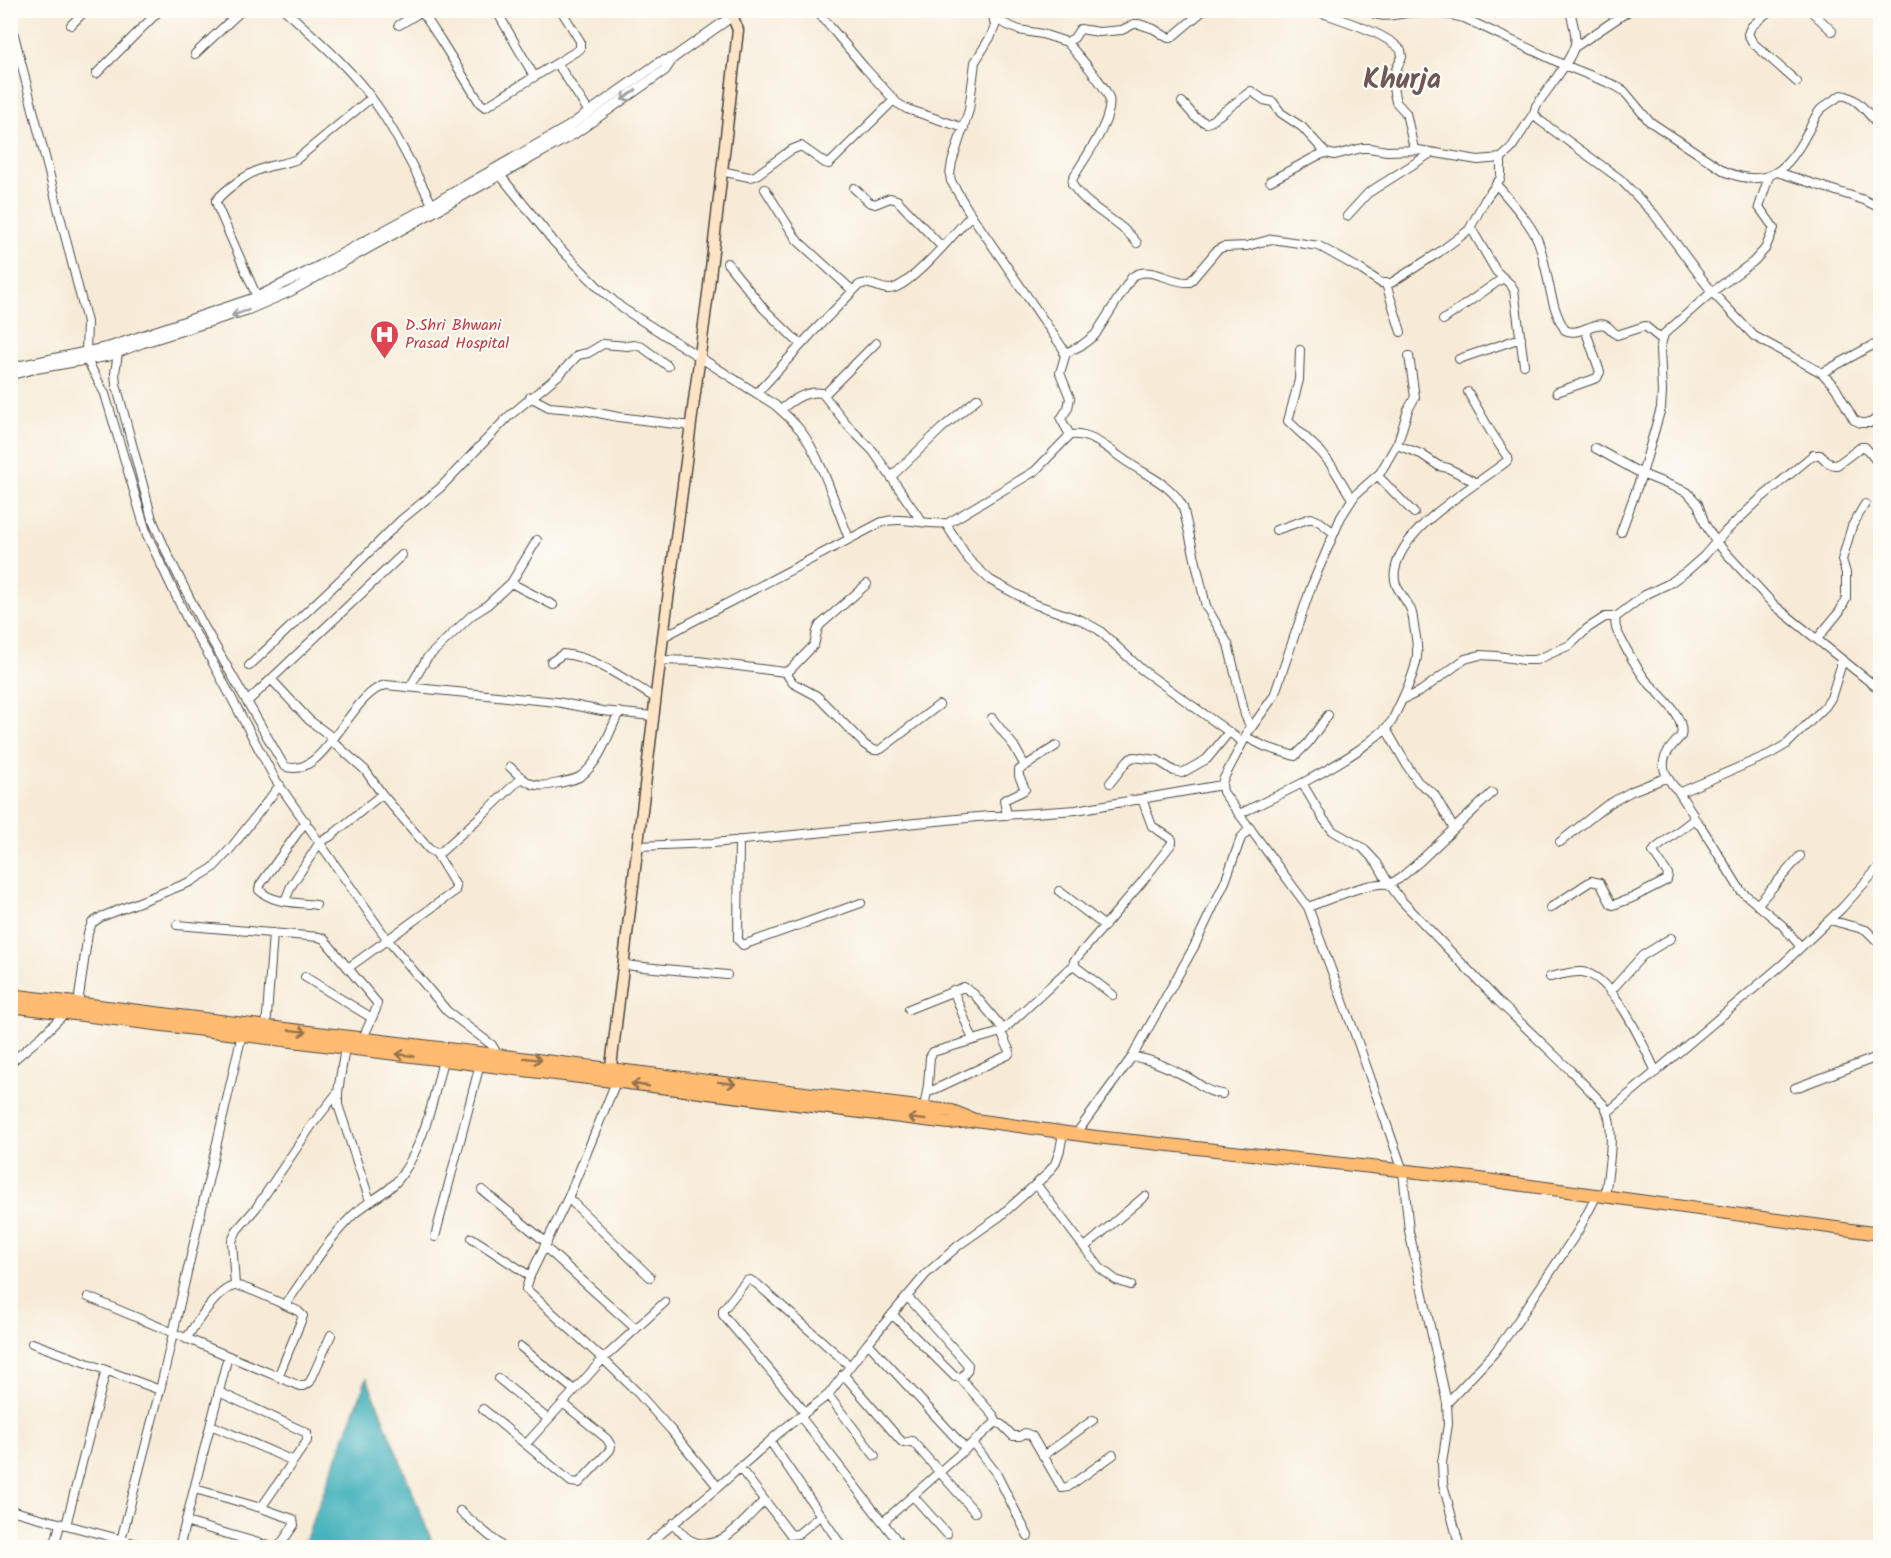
<svg xmlns="http://www.w3.org/2000/svg" width="1891" height="1558" viewBox="0 0 1891 1558" font-family="Kalam,sans-serif">
<style>
.water{fill:#3eafb9;stroke:#346d72;stroke-width:1.5}
.lines{fill:none;stroke-linecap:round;stroke-linejoin:round}
.minor-casing{stroke:#4a4845;stroke-width:10}
.tertiary-casing{stroke:#4a4845;stroke-width:11}
.secondary-casing{stroke:#4a4845;stroke-width:13}
.primary-casing{stroke:#4a4845;stroke-width:14}
.minor{stroke:#fff;stroke-width:8}
.tertiary{stroke:#fff;stroke-width:9}
.secondary{stroke:#ffe4c6;stroke-width:10}
.primary{stroke:#febb71;stroke-width:12}
.oneway{stroke:#a0a0a0}
.oneway2{stroke:#94734e}
.labels{text-anchor:middle;dominant-baseline:central;stroke-width:4.5;stroke-linejoin:round;paint-order:stroke}
.health-label{font-size:16px;fill:#be3a42;stroke:#fdfcf7;text-anchor:start}
.town-label{font-size:28px;font-weight:bold;fill:#6e5856;stroke:#fdfcf7}
</style>
<rect width="100%" height="100%" fill="#fdfcf7"/>
<filter id="ink" filterUnits="userSpaceOnUse"><feTurbulence type="fractalNoise" baseFrequency=".0167" numOctaves="2"/><feDisplacementMap in="SourceGraphic" scale="12" xChannelSelector="R" yChannelSelector="G"/><feConvolveMatrix kernelMatrix="1 2 1 2 8 2 1 2 1" color-interpolation-filters="sRGB"/></filter>
<filter id="wash" filterUnits="userSpaceOnUse"><feTurbulence type="fractalNoise" baseFrequency=".008" numOctaves="4" result="noise"/><feDisplacementMap in="SourceGraphic" scale="24" xChannelSelector="R" yChannelSelector="G"/><feGaussianBlur stdDeviation="1.35" result="paint"/><feColorMatrix in="noise" values="0 0 0 0 0 0 0 0 0 0 0 0 0 0 0 0 0 1.4 0 .05"/><feComposite in="paint" operator="in"/></filter>
<g filter="url(#wash)">
<rect width="100%" height="100%" fill="#f7ebd7"/>
<path class="water" d="M 367,1378 L 434,1547 L 303,1547 Z"/>
</g>
<g filter="url(#ink)">
<g class="lines">
<defs>
<path id="minor" d="M 285,10 C 318,40 353,70 378,107 C 399,137 415,172 432,204
M 496,10 L 534,76
M 816,10 L 865,68 L 897,103 L 907,109 L 964,128
M 992,10 L 995,26 L 991,36 L 975,62 L 969,110 L 952,162 L 950,175 L 951,181 L 968,210 L 1064,350 L 1065,356 L 1060,373 L 1070,398 L 1068,408 L 1061,419 L 1070,435
M 1314,10 C 1338,19 1385,32 1401,50 L 1402,57 L 1393,76 L 1393,88 L 1396,102 L 1406,113 L 1414,149
M 1368,10 C 1381,21 1399,13 1415,12 C 1431,12 1448,14 1464,18 L 1564,65 L 1614,85 L 1624,91 L 1649,121 L 1726,172 C 1768,189 1788,170 1807,133 C 1812,125 1815,115 1821,109 C 1827,104 1834,100 1841,95 C 1858,97 1869,115 1880,127
M 1570,10 C 1572,21 1577,34 1575,44 C 1572,60 1546,91 1536,106 L 1534,113 L 1539,120 L 1620,179 L 1654,214 L 1712,292 L 1754,336 L 1822,373 L 1835,387 L 1854,420 L 1861,423 L 1870,423 L 1876,419 L 1880,413
M 1770,10 L 1751,27 L 1748,34 L 1753,43 L 1797,82
M 1810,10 L 1832,31
M 422,12 L 440,39 L 480,103 L 485,107 L 580,49 L 580,41 L 561,10
M 10,19 L 87,322 L 86,352
M 994,19 L 1019,30 L 1042,34 L 1067,42 L 1074,38 L 1080,29 L 1099,32 L 1122,30 L 1134,24 L 1139,24 L 1154,29 L 1168,38 L 1171,38 L 1204,10
M 71,25 L 86,10
M 399,25 L 424,10
M 1067,42 C 1078,56 1104,83 1109,98 C 1114,119 1084,159 1073,178 L 1072,184 C 1087,209 1120,220 1137,243
M 1575,47 L 1630,10
M 195,54 L 242,10
M 557,63 L 589,112
M 96,74 L 160,10
M 1182,102 L 1195,117 L 1206,123 L 1210,122 L 1251,91 L 1264,100 L 1273,102 L 1281,113 L 1302,127 L 1326,153 L 1335,155 L 1362,148 L 1369,148 L 1387,151 L 1418,150 L 1478,160 L 1501,158 L 1510,150 L 1534,113
M 721,171 L 749,177 L 755,176 L 791,150 L 801,146 L 825,163 L 829,164 L 894,100
M 1777,172 L 1864,200 L 1880,208
M 500,175 L 554,242 L 600,289 L 622,308 L 775,405 C 784,413 793,421 801,431 C 822,459 835,505 849,538
M 1270,181 L 1317,156 L 1326,153
M 1497,185 C 1510,201 1530,222 1538,241 C 1549,270 1548,303 1565,330 C 1578,337 1593,321 1605,325 C 1610,327 1613,333 1617,335 L 1645,326 L 1661,339
M 854,188 L 869,202 L 875,204 L 890,198 L 897,200 L 942,247
M 765,189 L 797,240 L 853,291
M 1347,216 L 1368,193 L 1431,153
M 1471,228 L 1496,271 L 1511,285 L 1514,290 L 1524,365
M 727,263 L 764,309 L 801,345
M 1386,284 L 1401,332
M 257,297 L 218,208 L 216,201 C 225,189 250,172 264,168 C 275,164 286,164 297,159 L 371,98
M 1443,320 L 1503,278
M 1300,350 L 1299,380 L 1288,421 L 1321,452 L 1332,466 L 1352,499
M 118,353 L 115,373 L 116,384 L 152,519 L 168,555 L 202,623 L 284,766 C 324,783 350,692 386,685 L 557,702 L 602,711 L 653,716
M 1064,354 L 1082,345 L 1095,335 L 1132,277 C 1150,264 1171,284 1190,282 L 1217,250 L 1223,247 L 1247,246 L 1272,239 L 1319,246 L 1360,269 L 1381,283 L 1391,283 L 1438,253 L 1469,230 L 1485,200 L 1500,179 L 1501,175 L 1501,158
M 1459,359 L 1521,338
M 87,360 L 105,394 L 147,535 L 189,623 L 208,654 L 275,779 L 387,939 L 447,1011 L 492,1045 L 499,1057
M 1822,373 L 1871,346 L 1880,344
M 1557,392 L 1597,378 L 1600,372 L 1585,329
M 757,393 L 812,333 L 859,285 C 872,279 882,293 894,288 C 915,281 955,233 971,215
M 824,395 L 876,343
M 530,397 L 549,407 L 584,410 L 618,417 L 691,426
M 781,410 C 792,400 806,390 822,393 L 850,428 L 873,451 L 922,522
M 1397,445 L 1421,454 L 1439,466 L 1448,468 L 1475,482
M 1595,448 L 1642,474 L 1687,492 L 1698,504 L 1705,524 L 1716,542 L 1774,605 L 1880,690
M 1378,476 L 1414,513
M 891,477 L 941,429 L 978,398
M 946,524 L 969,560 L 990,580 L 1034,604 L 1081,620 L 1099,630 L 1141,669 L 1243,742
M 1276,530 L 1311,518 L 1320,522 L 1334,533
M 1621,532 L 1642,474 L 1661,408 L 1662,392 L 1660,349 L 1664,334 L 1712,292 L 1753,262 L 1765,249 L 1774,228 L 1759,207 L 1769,176
M 511,583 L 553,605
M 663,637 L 882,522 C 904,516 926,526 948,523 L 1035,471 L 1070,435 C 1094,433 1110,451 1129,463 C 1149,477 1171,484 1183,507 L 1206,606 L 1228,644 L 1245,715 L 1250,726 L 1243,742 L 1223,780 L 1222,785 L 1223,792 L 1308,907 L 1355,1034 L 1403,1171 L 1409,1231 L 1447,1403 L 1448,1424 L 1442,1463 L 1443,1484 L 1460,1548
M 1817,639 L 1840,611 L 1846,599 L 1846,573 L 1842,560 L 1852,526 L 1865,504
M 1841,659 L 1841,666 L 1831,698 L 1825,707 L 1787,744 L 1770,754 L 1681,792 C 1674,789 1672,784 1668,778 C 1657,760 1669,749 1681,736 C 1686,715 1657,693 1645,679 C 1636,666 1628,653 1621,639 C 1617,631 1614,626 1616,617 L 1645,595 L 1670,583 L 1687,571 L 1704,556 L 1725,532 L 1760,499 L 1813,455 L 1820,455 C 1825,459 1829,466 1837,465 L 1861,447 L 1865,447 L 1880,465
M 660,660 L 698,661 L 785,672 L 790,670 L 814,645 C 817,637 815,632 820,625 L 867,584
M 551,662 L 563,654 C 596,657 627,681 655,698
M 249,666 L 354,567 L 401,520 L 440,488 L 508,417 L 560,374 L 578,355 L 588,353 L 603,344 L 627,346 L 634,345 L 642,347 L 668,366
M 785,672 L 793,683 L 817,696 L 865,745 C 871,749 875,752 881,749 L 939,705
M 271,679 L 309,720 L 333,738
M 410,687 L 427,658 L 472,615 L 485,607 L 511,583 L 537,540
M 1402,700 L 1421,691 L 1465,659 L 1480,655 L 1497,656 L 1524,660 L 1536,660 L 1570,645 L 1588,628 L 1605,617 L 1616,617
M 247,702 L 402,555
M 992,718 L 1014,746 L 1025,766
M 1386,729 L 1408,767 L 1418,782 L 1434,794 L 1454,829
M 1249,731 L 1274,696 L 1311,587 L 1341,517 L 1355,495 L 1380,473 L 1398,442 L 1408,410 L 1415,397 L 1409,356
M 1246,737 L 1266,747 L 1295,756 L 1308,743 L 1328,715
M 331,740 L 365,770 L 382,794 L 429,849 L 436,853 L 441,852 L 491,807 L 521,778
M 510,767 C 528,785 534,789 559,783 C 567,781 575,780 581,776 C 600,762 609,733 619,712
M 1110,783 L 1128,760 L 1134,757 L 1157,760 L 1174,771 L 1182,773 L 1207,759 L 1229,732
M 1302,783 L 1324,820 L 1333,831 L 1363,848 L 1377,863 L 1389,884 L 1399,879 L 1419,862 L 1492,793
M 1239,814 C 1281,794 1322,775 1360,749 C 1371,740 1383,733 1392,721 C 1400,703 1412,682 1416,662 C 1419,651 1416,637 1414,626 C 1413,620 1413,613 1410,608 C 1404,595 1392,587 1395,571 C 1401,527 1474,487 1507,461 L 1508,458 L 1491,432 L 1468,392
M 1007,815 L 1004,800 L 1023,791 L 1025,789 L 1019,776 L 1019,770 L 1056,746
M 1693,817 L 1700,825 L 1741,891 L 1782,925 L 1801,947
M 306,821 L 260,885 L 259,890 C 273,904 298,902 316,905
M 739,840 L 738,940 L 743,945 L 861,903
M 1560,842 L 1607,805 L 1632,791 L 1668,777
M 638,846 L 713,843 L 977,817 L 1076,810 L 1222,785
M 1059,891 L 1105,926
M 285,901 L 291,886 L 320,842 L 331,836 L 382,794
M 1757,905 L 1800,856
M 1308,907 C 1332,899 1365,882 1389,884 L 1401,900 L 1499,1002 L 1570,1070 L 1604,1105 C 1617,1126 1608,1172 1605,1196
M 1550,908 L 1591,881 L 1600,883 L 1611,904 L 1613,905 L 1632,898 L 1667,880 L 1668,874 L 1655,855 L 1653,852 L 1655,849 L 1693,820 L 1693,814 L 1678,791
M 1830,920 L 1866,930 L 1880,944
M 177,925 L 319,937 L 324,939 L 377,1003 L 376,1009 L 363,1038
M 623,965 L 727,975
M 348,968 L 455,891 L 456,886 L 436,853
M 305,977 L 372,1018
M 1550,977 C 1560,975 1571,971 1582,972 C 1613,975 1644,1046 1656,1072
M 953,990 L 973,1040
M 1610,992 L 1642,956 L 1671,938
M 1113,995 L 1076,967 L 1074,961 L 1142,882 L 1172,843 L 1172,840 L 1170,838 L 1152,826 L 1142,799
M 78,1004 L 88,933 L 92,923 L 101,917 L 190,882 L 213,868 L 231,848 L 280,785
M 909,1009 L 964,987 L 974,994 L 1004,1030
M 266,1030 L 273,933
M 345,1047 L 338,1092 L 338,1105 L 370,1201
M 1132,1057 C 1150,1058 1171,1069 1187,1077 C 1199,1083 1207,1093 1222,1094
M 10,1063 L 42,1036 L 66,1012
M 616,1082 L 568,1198 L 530,1276 L 526,1289 L 603,1359 L 637,1392 L 671,1430 L 718,1487
M 1795,1088 L 1880,1056
M 927,1093 L 1008,1055 L 1010,1052 L 1001,1032
M 924,1108 L 928,1085 L 930,1057 L 933,1052 L 1001,1032 L 1074,964
M 1608,1112 L 1783,964 L 1842,908 L 1880,866
M 1076,1134 L 1132,1057 L 1194,947 L 1225,882 L 1241,838 L 1250,828
M 1036,1184 L 1100,1268 L 1116,1280 L 1131,1285
M 482,1190 L 547,1243
M 568,1198 L 650,1277
M 435,1237 L 480,1064
M 472,1238 L 530,1276
M 545,1247 L 636,1329
M 1085,1247 L 1145,1196
M 235,1285 L 232,1241 L 237,1230 L 256,1208 L 312,1125 L 338,1092
M 88,1297 L 300,1386 L 304,1386 L 310,1382 L 331,1335
M 285,1305 C 306,1276 326,1242 351,1217 C 366,1201 389,1194 401,1176 C 425,1142 433,1100 443,1060
M 892,1314 L 955,1377 L 962,1377
M 186,1339 C 195,1325 219,1285 237,1286 C 247,1286 286,1306 298,1311 L 303,1316 L 278,1377
M 32,1343 L 160,1390
M 868,1343 L 966,1449
M 521,1347 L 574,1390
M 843,1374 L 901,1441 L 904,1443 L 912,1441 L 975,1512
M 499,1379 L 548,1419
M 219,1392 L 307,1433 L 307,1441 L 261,1508
M 828,1395 L 875,1456
M 1447,1403 L 1494,1353 L 1515,1325 L 1578,1231 L 1597,1195
M 483,1409 L 571,1482 L 579,1483 L 610,1450 L 611,1446 L 607,1439 L 563,1403
M 805,1412 L 723,1315 L 723,1310 L 746,1281 L 750,1280 L 757,1284 L 849,1365
M 800,1416 L 903,1548
M 996,1422 L 1002,1425 L 1013,1436 L 1020,1436 L 1025,1433 L 1032,1436 L 1062,1488 L 1068,1487 L 1113,1455
M 211,1425 L 293,1461
M 770,1441 L 843,1548
M 973,1443 L 996,1473 L 1028,1536
M 526,1444 L 603,1359 L 665,1302
M 1043,1456 L 1093,1420
M 740,1468 L 791,1535 L 798,1534 L 821,1515
M 195,1489 L 261,1508 L 293,1519 L 294,1525 L 278,1548
M 913,1496 L 947,1534
M 10,1510 L 153,1548
M 460,1511 L 504,1548
M 186,1522 L 276,1548
M 883,1522 L 996,1422 L 994,1416 L 963,1381 L 962,1377 L 967,1371 L 968,1365 L 907,1296
M 673,1523 C 678,1529 683,1536 690,1540 C 719,1556 746,1518 764,1501
M 66,1525 L 106,1370
M 54,1548 L 60,1524
M 119,1548 L 160,1390 L 242,1034
M 179,1548 L 228,1356
M 644,1548 L 718,1487 L 780,1432 L 828,1395 L 868,1343 L 926,1274 L 959,1245 L 999,1217 L 1046,1175 L 1055,1164 L 1060,1150 L 1063,1133"/>
<path id="tertiary" d="M 10,368 L 109,347 L 257,297 L 321,265 L 428,207 L 568,127 L 660,62 L 673,58 L 741,10
M 10,375 L 33,369 L 109,356 L 142,343 L 247,310 L 289,292 L 574,134 L 665,70 L 673,58"/>
<path id="secondary" d="M 610,1075 L 663,637 L 709,286 L 738,30 L 730,10"/>
<path id="primary" d="M 10,995 L 934,1109 L 952,1111 L 975,1120 L 1096,1137 L 1472,1178 L 1880,1234
M 10,1006 L 949,1123 L 971,1121"/>
</defs>
<use href="#minor" class="minor-casing"/>
<use href="#tertiary" class="tertiary-casing"/>
<use href="#secondary" class="secondary-casing"/>
<use href="#primary" class="primary-casing"/>
<use href="#minor" class="minor"/>
<use href="#tertiary" class="tertiary"/>
<use href="#secondary" class="secondary"/>
<use href="#primary" class="primary"/>
</g>
<defs><path id="oneway-shaft" d="M-6 0H5M1.5-3L5.5 0L1.5 3" fill="none" stroke-width="1.6" stroke-linecap="round" stroke-linejoin="round" transform="scale(1.5)"/></defs>
<g class="oneway">
<use href="#oneway-shaft" transform="translate(629 95) rotate(145)"/>
<use href="#oneway-shaft" transform="translate(240 313) rotate(161)"/>
</g>
<g class="oneway2">
<use href="#oneway-shaft" transform="translate(298 1031) rotate(7)"/>
<use href="#oneway-shaft" transform="translate(405 1055) rotate(-173)"/>
<use href="#oneway-shaft" transform="translate(533 1059) rotate(7)"/>
<use href="#oneway-shaft" transform="translate(727 1083) rotate(7)"/>
<use href="#oneway-shaft" transform="translate(640 1085) rotate(-172)"/>
<use href="#oneway-shaft" transform="translate(917 1119) rotate(-173)"/>
</g>
</g>
<defs>
<symbol id="hospital-pin" viewBox="-11 -11 22 30"><path d="M0 17L-7.5 6A9.5 9.5 0 1 1 7.5 6Z" fill="#e0444e" stroke="#fdfcf7"/><path d="M-5-5h3v3.5h4V-5h3V5h-3V1.5h-4V5h-3Z" fill="#fff"/></symbol>
</defs>
<g fill-rule="evenodd">
<use href="#hospital-pin" x="368" y="318" width="33" height="45"/>
</g>
<g class="labels">
<g class="health-label">
<text x="405" y="325">D.Shri Bhwani<tspan x="405" dy="18">Prasad Hospital</tspan></text>
</g>
<g class="town-label">
<text x="1402" y="80">Khurja</text>
</g>
</g>
<rect width="1891" height="1558" fill="none" stroke="#fdfcf7" stroke-width="36"/>
</svg>
